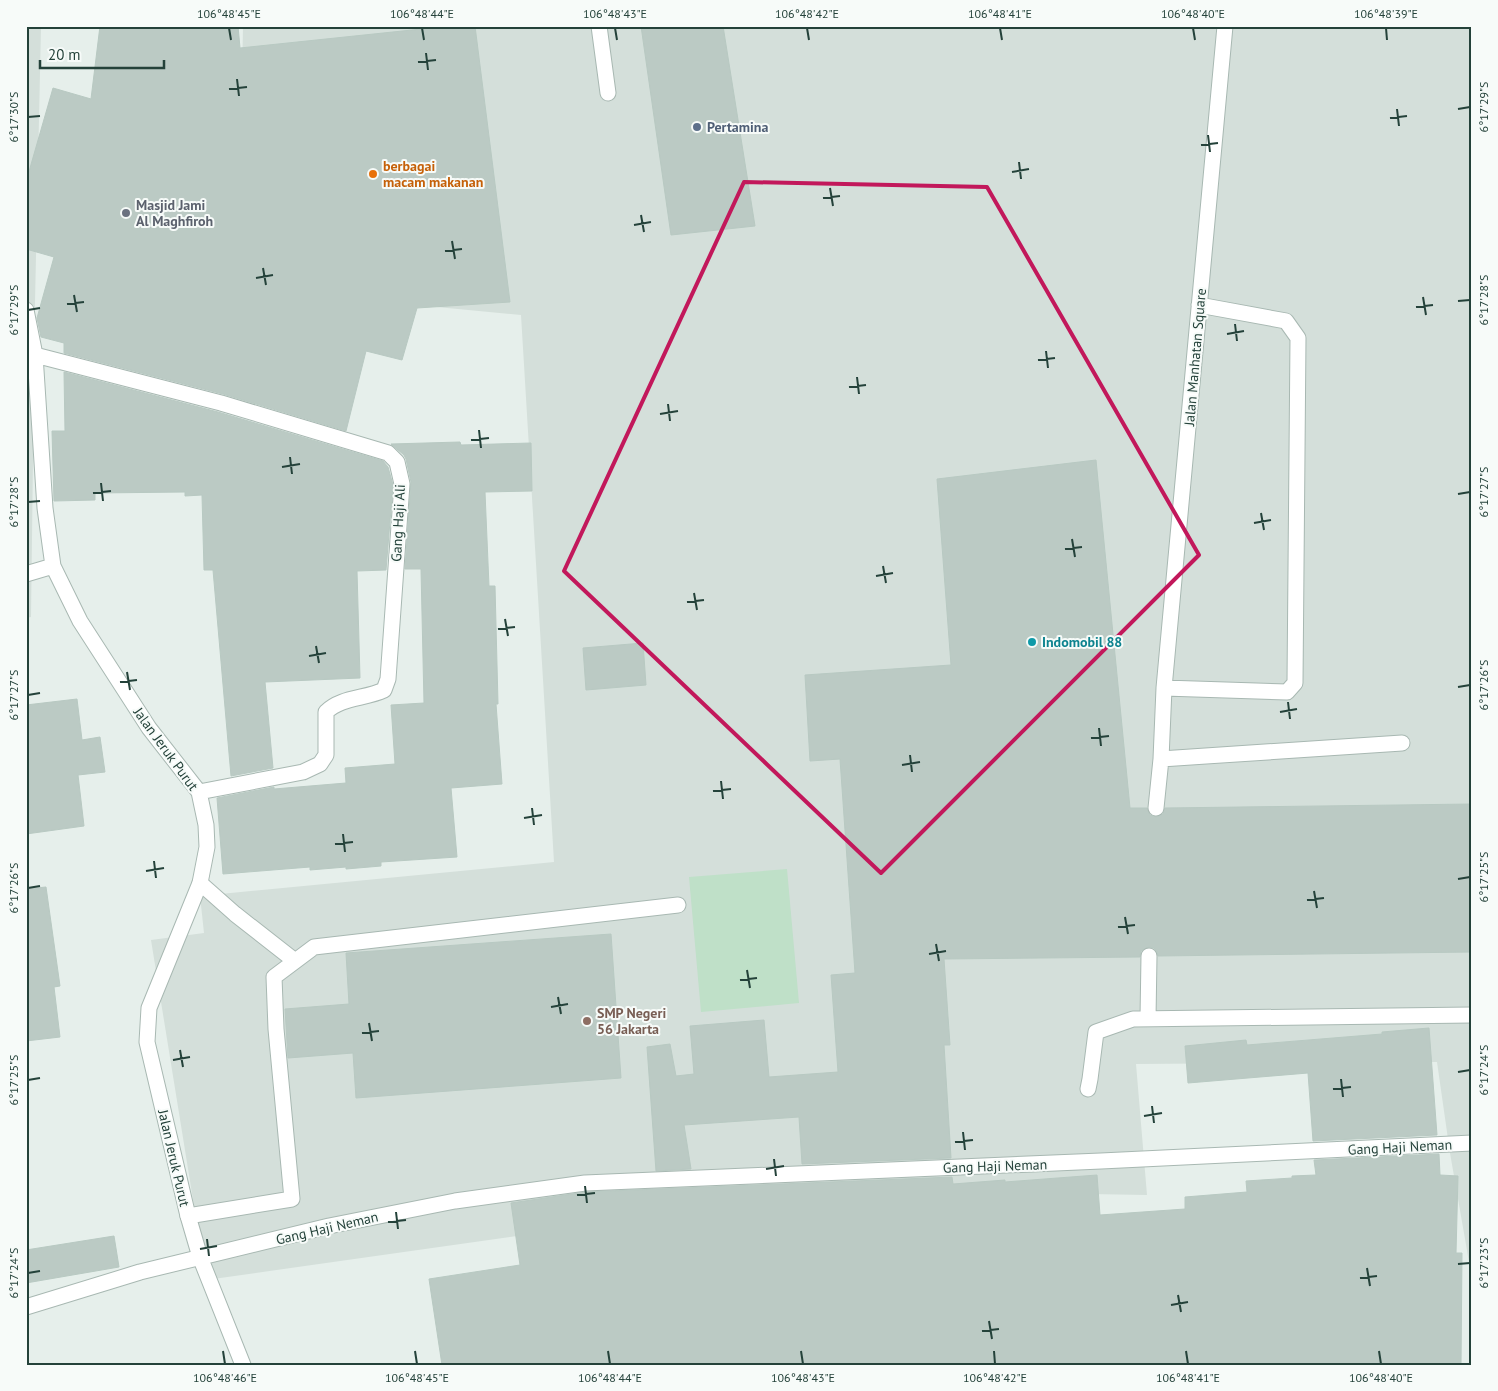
<svg xmlns="http://www.w3.org/2000/svg" width="1498" height="1391" viewBox="0 0 1498 1391" font-family="'PT Sans',sans-serif">
<style>
.built{fill:#d4dfda}
.green{fill:#bfe0c8}
.building{fill:#bbcac4;stroke:#b8c9c2}
.lines{fill:none;stroke-linecap:round;stroke-linejoin:round}
.lane-casing{stroke:#a8b8b2;stroke-width:17}
.street-casing{stroke:#a8b8b2;stroke-width:17}
.lane{stroke:#fff;stroke-width:15}
.street{stroke:#fff;stroke-width:15}
.marked{fill:none;stroke:#c2185b;stroke-width:4;stroke-linejoin:round}
.ticks{fill:none;stroke:#24423a;stroke-width:2}
.service-dot{fill:#5c6f8a;stroke:#f7fbf9;stroke-width:2}
.food-dot{fill:#e8710a;stroke:#f7fbf9;stroke-width:2}
.worship-dot{fill:#6b7280;stroke:#f7fbf9;stroke-width:2}
.culture-dot{fill:#0f9aa8;stroke:#f7fbf9;stroke-width:2}
.education-dot{fill:#8d6e63;stroke:#f7fbf9;stroke-width:2}
.labels{text-anchor:middle;dominant-baseline:central;stroke-width:4;stroke-linejoin:round;paint-order:stroke}
.service-label{font-size:14px;font-weight:bold;fill:#4e5e75;stroke:#f7fbf9;text-anchor:start}
.food-label{font-size:14px;font-weight:bold;fill:#c56008;stroke:#f7fbf9;text-anchor:start}
.worship-label{font-size:14px;font-weight:bold;fill:#5b616d;stroke:#f7fbf9;text-anchor:start}
.street-label{font-size:14px;fill:#24423a;stroke:#f7fbf9}
.culture-label{font-size:14px;font-weight:bold;fill:#0d838f;stroke:#f7fbf9;text-anchor:start}
.education-label{font-size:14px;font-weight:bold;fill:#785e54;stroke:#f7fbf9;text-anchor:start}
.neatline{fill:none;stroke:#24423a;stroke-width:2}
.ticks-label{font-size:12px;text-anchor:middle;fill:#24423a}
</style>
<rect width="100%" height="100%" fill="#e6efeb"/>
<path class="built" d="M 243,26 L 1472,26 L 1472,1279 L 1450,1153 L 1437,1062 L 1136,1064 L 1147,1195 L 841,1190 L 206,1280 L 151,940 L 204,933 L 200,896 L 554,862 L 521,315 L 238,288 Z
M 41,27 L 35,302 L 31,617 L 26,618 L 26,30 Z"/>
<path class="green" d="M 787,869 L 799,1003 L 701,1012 L 689,877 Z"/>
<path class="building" d="M 100,26 L 238,26 L 240,48 L 450,26 L 475,26 L 510,302 L 417,308 L 402,360 L 366,351 L 346,431 L 223,394 L 64,353 L 64,343 L 41,337 L 37,318 L 54,257 L 26,249 L 26,182 L 53,88 L 91,99 Z
M 641,26 L 723,26 L 755,226 L 671,235 Z
M 64,372 L 218,412 L 383,461 L 388,467 L 393,485 L 386,570 L 357,571 L 360,678 L 265,682 L 273,768 L 231,776 L 213,570 L 204,570 L 202,495 L 185,496 L 185,492 L 95,493 L 95,500 L 54,501 L 52,431 L 65,431 Z
M 460,442 L 461,445 L 531,443 L 532,491 L 485,492 L 489,586 L 495,586 L 498,704 L 496,704 L 502,784 L 451,788 L 457,857 L 381,862 L 381,866 L 346,869 L 346,867 L 310,870 L 310,867 L 223,874 L 217,798 L 274,787 L 274,789 L 346,783 L 345,768 L 395,764 L 391,705 L 424,703 L 421,569 L 405,569 L 411,482 L 406,459 L 404,455 L 391,444 Z
M 1096,460 L 1130,808 L 1147,808 L 1150,815 L 1156,817 L 1163,814 L 1165,808 L 1472,804 L 1472,952 L 1158,956 L 1157,952 L 1154,948 L 1149,947 L 1141,951 L 1140,957 L 944,959 L 950,1045 L 944,1045 L 951,1158 L 802,1164 L 799,1117 L 684,1125 L 691,1169 L 656,1171 L 647,1047 L 670,1044 L 676,1076 L 694,1074 L 690,1026 L 764,1020 L 769,1077 L 838,1072 L 831,975 L 855,973 L 840,759 L 810,761 L 805,675 L 951,665 L 937,479 Z
M 643,643 L 646,685 L 586,690 L 583,648 Z
M 77,699 L 82,740 L 100,737 L 105,772 L 78,775 L 84,826 L 26,834 L 26,705 Z
M 46,887 L 60,986 L 54,987 L 60,1037 L 26,1041 L 26,889 Z
M 611,934 L 621,1078 L 356,1098 L 353,1053 L 288,1058 L 285,1009 L 349,1004 L 346,953 Z
M 1429,1028 L 1437,1135 L 1313,1141 L 1308,1073 L 1188,1083 L 1185,1046 L 1246,1040 L 1247,1045 L 1382,1034 L 1382,1032 Z
M 1439,1154 L 1440,1175 L 1458,1176 L 1456,1253 L 1462,1253 L 1461,1365 L 442,1365 L 429,1279 L 520,1265 L 511,1203 L 586,1192 L 952,1177 L 953,1184 L 1005,1180 L 1005,1182 L 1097,1175 L 1100,1215 L 1185,1209 L 1185,1197 L 1247,1192 L 1246,1181 L 1292,1178 L 1292,1176 L 1316,1175 L 1314,1160 Z
M 114,1236 L 119,1267 L 26,1283 L 26,1250 Z"/>
<g class="lines">
<defs>
<path id="lane" d="M 599,26 L 608,93
M 1164,688 L 1287,692 L 1295,683 L 1298,338 L 1286,321 L 1199,305
M 1161,759 L 1402,743
M 1156,808 L 1161,759 L 1164,688 L 1225,26
M 200,883 L 235,914 L 295,961
M 1148,1019 L 1149,956
M 1088,1089 L 1090,1079 L 1096,1032 L 1133,1019 L 1472,1015
M 188,1216 L 292,1199 L 276,1029 L 274,977 L 314,947 L 678,905"/>
<path id="street" d="M 26,310 L 35,355 L 45,508 L 53,566 L 80,621 L 149,728 L 199,792 L 206,825 L 207,847 L 200,883 L 149,1008 L 147,1042 L 188,1216 L 200,1257 L 243,1365
M 35,355 L 221,403 L 388,453 L 397,462 L 402,484 L 388,679 L 384,690 C 365,699 341,697 326,712 L 326,755 L 320,764 L 303,772 L 199,792
M 26,574 L 53,566
M 26,1307 L 140,1272 L 329,1226 L 455,1201 L 585,1183 L 1101,1161 L 1472,1143"/>
</defs>
<use href="#lane" class="lane-casing"/>
<use href="#street" class="street-casing"/>
<use href="#lane" class="lane"/>
<use href="#street" class="street"/>
</g>
<path class="marked" d="M 744,182 L 987,187 L 1199,555 L 881,873 L 564,571 Z"/>
<path class="ticks" d="M 229,28 L 231,40M 422,28 L 424,40M 615,28 L 617,40M 807,28 L 809,40M 1000,28 L 1002,40M 1193,28 L 1195,40M 1386,28 L 1387,40M 426,53 L 428,70M 418,62 L 436,60M 237,79 L 239,96M 229,89 L 247,87M 1397,109 L 1399,126M 1458,109 L 1470,107M 28,117 L 40,116M 1390,118 L 1407,116M 1208,135 L 1210,152M 1201,145 L 1218,143M 1019,162 L 1021,179M 1012,172 L 1029,169M 830,188 L 833,206M 823,198 L 840,196M 641,215 L 644,232M 634,225 L 651,222M 452,241 L 455,259M 445,251 L 462,249M 263,268 L 266,285M 256,278 L 273,275M 74,295 L 77,312M 1423,297 L 1426,315M 1458,301 L 1470,300M 67,304 L 84,302M 1416,307 L 1433,305M 28,310 L 40,308M 1235,324 L 1237,341M 1227,334 L 1244,331M 1046,351 L 1048,368M 1038,360 L 1055,358M 857,377 L 859,394M 849,387 L 866,385M 668,404 L 670,421M 660,414 L 678,411M 479,430 L 481,448M 471,440 L 489,438M 290,457 L 292,474M 282,467 L 300,464M 101,483 L 103,501M 93,493 L 111,491M 1458,494 L 1470,492M 28,502 L 40,501M 1261,513 L 1264,530M 1254,523 L 1271,520M 1072,539 L 1075,557M 1065,549 L 1082,547M 883,566 L 886,583M 876,576 L 893,573M 694,593 L 697,610M 687,602 L 704,600M 505,619 L 508,636M 498,629 L 515,627M 316,646 L 319,663M 309,656 L 326,653M 127,672 L 130,690M 120,682 L 137,680M 1458,687 L 1470,685M 28,695 L 40,693M 1288,702 L 1290,719M 1280,712 L 1297,709M 1099,728 L 1101,746M 1091,738 L 1109,736M 910,755 L 912,772M 902,765 L 920,762M 721,781 L 723,799M 713,791 L 731,789M 532,808 L 534,825M 524,818 L 542,815M 343,834 L 345,852M 335,844 L 353,842M 154,861 L 156,878M 146,871 L 164,868M 1458,879 L 1470,877M 28,888 L 40,886M 1314,891 L 1317,908M 1307,900 L 1324,898M 1125,917 L 1128,934M 1118,927 L 1135,925M 936,944 L 939,961M 929,954 L 946,951M 747,970 L 750,988M 740,980 L 757,978M 558,997 L 561,1014M 551,1007 L 568,1004M 369,1023 L 372,1041M 362,1033 L 379,1031M 180,1050 L 183,1067M 173,1060 L 190,1057M 1458,1072 L 1470,1070M 1341,1079 L 1343,1097M 28,1080 L 40,1078M 1333,1089 L 1351,1087M 1152,1106 L 1154,1123M 1144,1116 L 1162,1113M 963,1132 L 965,1150M 955,1142 L 973,1140M 774,1159 L 776,1176M 766,1169 L 784,1166M 585,1186 L 587,1203M 577,1195 L 595,1193M 396,1212 L 398,1229M 388,1222 L 406,1220M 207,1239 L 209,1256M 200,1249 L 217,1246M 1458,1264 L 1470,1263M 1367,1268 L 1370,1286M 28,1273 L 40,1271M 1360,1278 L 1377,1276M 1178,1295 L 1181,1312M 1171,1305 L 1188,1302M 989,1321 L 992,1339M 982,1331 L 999,1329M 223,1351 L 225,1364M 415,1351 L 417,1364M 608,1351 L 610,1364M 801,1351 L 803,1364M 994,1351 L 995,1364M 1186,1351 L 1188,1364M 1379,1351 L 1381,1364"/>
<circle class="service-dot" cx="697" cy="127" r="5"/>
<circle class="food-dot" cx="373" cy="174" r="5"/>
<circle class="worship-dot" cx="126" cy="213" r="5"/>
<circle class="culture-dot" cx="1032" cy="642" r="5"/>
<circle class="education-dot" cx="587" cy="1021" r="5"/>
<g class="labels">
<g class="service-label">
<text x="707" y="127">Pertamina</text>
</g>
<g class="food-label">
<text x="383" y="166">berbagai<tspan x="383" dy="16">macam makanan</tspan></text>
</g>
<g class="worship-label">
<text x="136" y="205">Masjid Jami<tspan x="136" dy="16">Al Maghfiroh</tspan></text>
</g>
<g class="street-label">
<text transform="translate(1195 357) rotate(-85)">Jalan Manhatan Square</text>
<text transform="translate(398 523) rotate(-87)">Gang Haji Ali</text>
<text transform="translate(166 749) rotate(54)">Jalan Jeruk Purut</text>
<text transform="translate(1400 1147) rotate(-3)">Gang Haji Neman</text>
<text transform="translate(174 1158) rotate(77)">Jalan Jeruk Purut</text>
<text transform="translate(995 1166) rotate(-2)">Gang Haji Neman</text>
<text transform="translate(327 1228) rotate(-13)">Gang Haji Neman</text>
</g>
<g class="culture-label">
<text x="1042" y="642">Indomobil 88</text>
</g>
<g class="education-label">
<text x="597" y="1013">SMP Negeri<tspan x="597" dy="16">56 Jakarta</tspan></text>
</g>
</g>
<rect width="1498" height="1391" fill="none" stroke="#f7fbf9" stroke-width="55"/>
<path d="M40 60v8h124v-8" fill="none" stroke="#24423a" stroke-width="2.5"/>
<text x="48" y="60" font-size="15" fill="#24423a" stroke="#f7fbf9" stroke-width="4" paint-order="stroke">20 m</text>
<rect x="28" y="28" width="1442" height="1336" class="neatline"/>
<g class="ticks-label">
<text x="229" y="18">106°48'45"E</text>
<text x="422" y="18">106°48'44"E</text>
<text x="615" y="18">106°48'43"E</text>
<text x="807" y="18">106°48'42"E</text>
<text x="1000" y="18">106°48'41"E</text>
<text x="1193" y="18">106°48'40"E</text>
<text x="1386" y="18">106°48'39"E</text>
<text transform="translate(1484 107) rotate(-90)" y="4">6°17'29"S</text>
<text transform="translate(14 117) rotate(-90)" y="4">6°17'30"S</text>
<text transform="translate(1484 300) rotate(-90)" y="4">6°17'28"S</text>
<text transform="translate(14 310) rotate(-90)" y="4">6°17'29"S</text>
<text transform="translate(1484 492) rotate(-90)" y="4">6°17'27"S</text>
<text transform="translate(14 502) rotate(-90)" y="4">6°17'28"S</text>
<text transform="translate(1484 685) rotate(-90)" y="4">6°17'26"S</text>
<text transform="translate(14 695) rotate(-90)" y="4">6°17'27"S</text>
<text transform="translate(1484 877) rotate(-90)" y="4">6°17'25"S</text>
<text transform="translate(14 888) rotate(-90)" y="4">6°17'26"S</text>
<text transform="translate(1484 1070) rotate(-90)" y="4">6°17'24"S</text>
<text transform="translate(14 1080) rotate(-90)" y="4">6°17'25"S</text>
<text transform="translate(1484 1263) rotate(-90)" y="4">6°17'23"S</text>
<text transform="translate(14 1273) rotate(-90)" y="4">6°17'24"S</text>
<text x="225" y="1382">106°48'46"E</text>
<text x="417" y="1382">106°48'45"E</text>
<text x="610" y="1382">106°48'44"E</text>
<text x="803" y="1382">106°48'43"E</text>
<text x="995" y="1382">106°48'42"E</text>
<text x="1188" y="1382">106°48'41"E</text>
<text x="1381" y="1382">106°48'40"E</text>
</g>
</svg>
